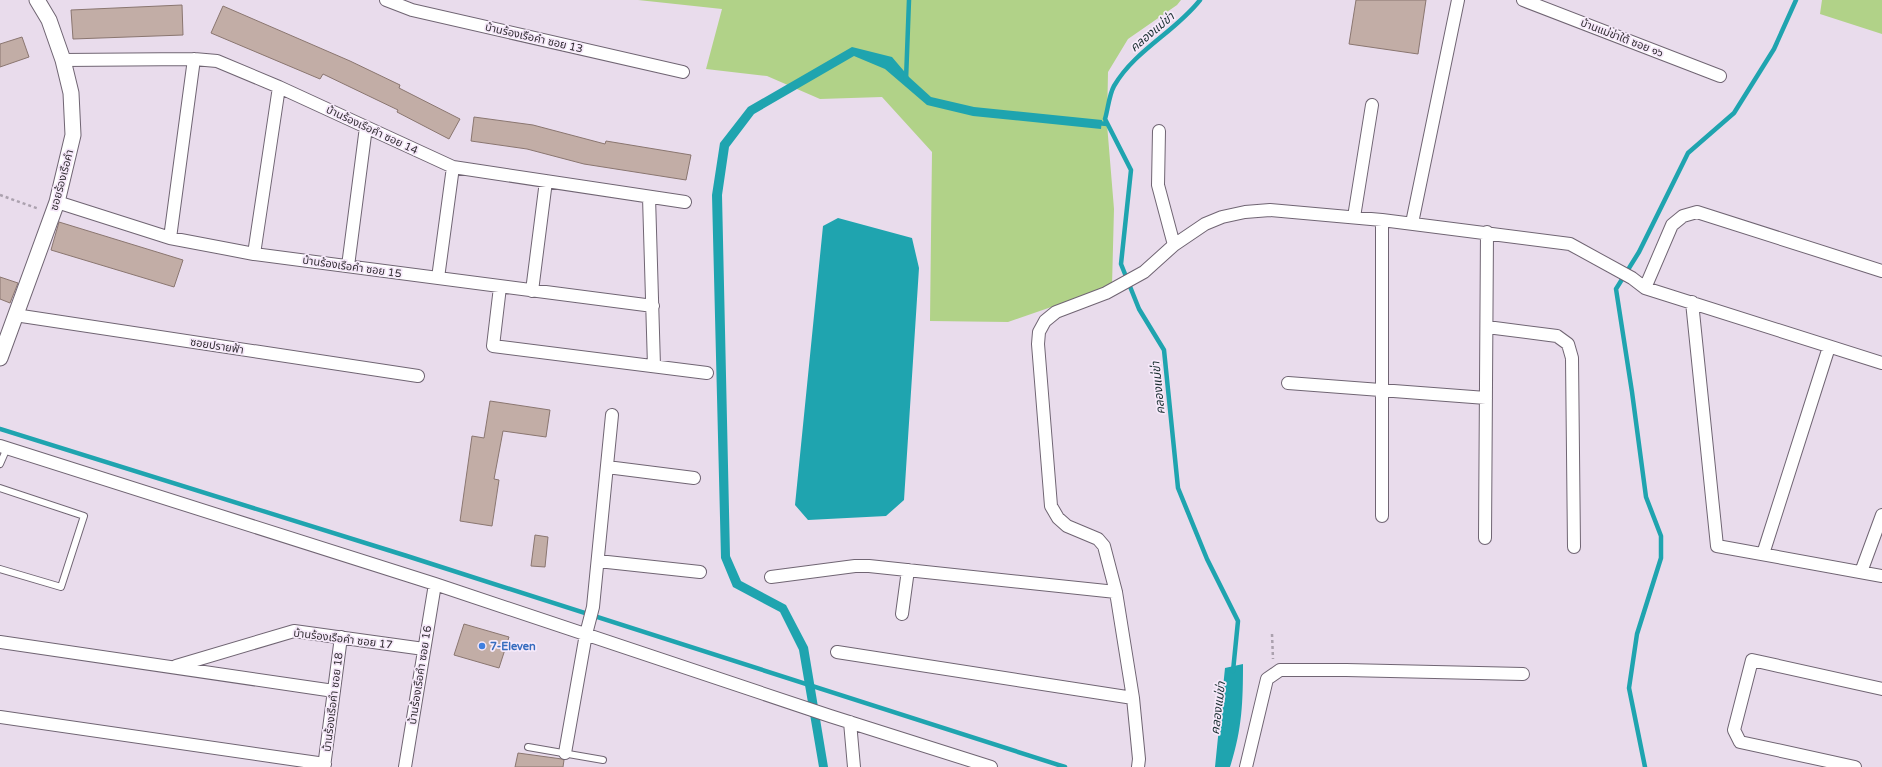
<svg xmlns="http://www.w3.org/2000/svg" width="1882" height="767" viewBox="0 0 1882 767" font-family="'Varela Round','Noto Sans Thai',sans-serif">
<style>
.green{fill:#b1d288}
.water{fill:#1fa4af}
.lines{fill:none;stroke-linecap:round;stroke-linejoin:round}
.stream{stroke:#1fa4af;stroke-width:4.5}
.building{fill:#c2ada6;stroke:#8a7670}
.service-casing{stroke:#706573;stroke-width:8}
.minor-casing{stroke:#706573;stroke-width:14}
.tertiary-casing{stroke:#706573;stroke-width:17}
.path{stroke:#aba1ae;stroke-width:2.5;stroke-dasharray:3 3;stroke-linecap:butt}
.service{stroke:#fff;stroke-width:6}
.minor{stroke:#fff;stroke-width:12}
.tertiary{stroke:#fff;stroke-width:15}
.shop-dot{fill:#3f7fe0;stroke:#f6e9fa;stroke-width:1.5}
.labels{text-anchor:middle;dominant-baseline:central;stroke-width:3.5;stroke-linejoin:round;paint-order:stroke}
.street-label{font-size:11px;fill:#342f35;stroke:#f6e9fa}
.shop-label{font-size:11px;font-weight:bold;fill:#366cbe;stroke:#f6e9fa;text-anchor:start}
.water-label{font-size:12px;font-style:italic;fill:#192e30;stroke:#f6e9fa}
</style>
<rect width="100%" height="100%" fill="#e9dcec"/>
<path class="green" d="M 638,0 L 1181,0 L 1177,5 L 1128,39 L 1108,72 L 1107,124 L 1114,209 L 1112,286 L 1008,322 L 930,321 L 932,152 L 882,97 L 820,99 L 767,76 L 706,69 L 722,9 Z
M 1822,0 L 1882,0 L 1882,34 L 1820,14 Z"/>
<path class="water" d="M 852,47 L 892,57 L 909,77 L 931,97 L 974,107 L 1102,120 L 1101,129 L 973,116 L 927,105 L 885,69 L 854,56 L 754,114 L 729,147 L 722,195 L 730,556 L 741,581 L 786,605 L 808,647 L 828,767 L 819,767 L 799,650 L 780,612 L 733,587 L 721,558 L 712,195 L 720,143 L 748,107 Z
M 838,218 L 912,238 L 919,268 L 904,500 L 886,516 L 808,520 L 795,505 L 823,226 Z
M 1243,664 C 1243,703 1242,730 1230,767 L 1215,767 L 1225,668 Z"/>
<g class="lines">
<path class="stream" d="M 1200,0 C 1175,32 1135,50 1114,86 C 1109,95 1108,109 1105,119 L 1131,170 L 1121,264 L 1139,309 L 1164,350 L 1178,488 L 1207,559 L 1238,621 L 1233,671
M 906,80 L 909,0
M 1097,123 L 1107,124
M 0,429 L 407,556 L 1065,767
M 1645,767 L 1629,688 L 1637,634 L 1661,558 L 1661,536 L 1646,497 L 1632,392 L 1616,289 L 1639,252 L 1688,153 L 1734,113 L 1774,49 L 1796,0"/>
</g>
<path class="building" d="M 1356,0 L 1426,0 L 1418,54 L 1349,44 Z
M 182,5 L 183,35 L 73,39 L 71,10 Z
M 223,6 L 350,61 L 400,85 L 399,88 L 460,119 L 449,139 L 397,112 L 398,110 L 323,74 L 320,79 L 211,33 Z
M 22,37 L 29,57 L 0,67 L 0,44 Z
M 474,117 L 533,125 L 605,144 L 606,141 L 691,155 L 686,180 L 584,164 L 527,149 L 471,141 Z
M 59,222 L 183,260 L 174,287 L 51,250 Z
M 0,277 L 18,283 L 10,303 L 0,299 Z
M 490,401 L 550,410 L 546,437 L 503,431 L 494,479 L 499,480 L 492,526 L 460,521 L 472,436 L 484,438 Z
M 535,535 L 548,537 L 545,567 L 531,566 Z
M 464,624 L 509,637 L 499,668 L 454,655 Z
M 518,753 L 562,759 L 564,760 L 563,767 L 515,767 Z"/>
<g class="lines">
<defs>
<path id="service" d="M 0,464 L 7,448
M 0,488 L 84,516 L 61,587 L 0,569
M 528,747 L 603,760"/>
<path id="minor" d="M 386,0 L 412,10 L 683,72
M 1523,0 L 1720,76
M 63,60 L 194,59 L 217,61 L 279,87 L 453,167 L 685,202
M 1159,131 L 1158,185 L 1174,245
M 649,197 L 654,366
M 57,202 L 170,238 L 254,254 L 653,306
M 1354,217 L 1372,105
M 1382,220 L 1382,516
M 1412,223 L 1458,0
M 170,238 L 194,59
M 254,254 L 279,87
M 348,266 L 366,127
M 438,278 L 453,167
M 500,287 L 493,346 L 707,373
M 1645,288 L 1672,225 L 1683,216 L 1697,212 L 1882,271
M 532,291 L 546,181
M 1692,302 L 1717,546 L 1882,576
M 15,315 L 418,376
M 1487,327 L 1557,336 L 1568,344 L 1572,358 L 1574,547
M 1288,383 L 1486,398
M 0,446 L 435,584 L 830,716 L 991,767
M 607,467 L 694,478
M 1485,538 L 1487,232
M 1763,554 L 1829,347
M 598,561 L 700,572
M 1861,572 L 1882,515
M 771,577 L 855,566 L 869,566 L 1116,592
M 902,614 L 908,570
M 0,642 L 334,691
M 837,652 L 1133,698
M 176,666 L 294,631 L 424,649
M 0,717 L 325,764
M 850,722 L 854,767
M 565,753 L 586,634 L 593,607 L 612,415
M 324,767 L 341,637
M 405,767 L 435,584
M 1138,767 L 1139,759 L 1133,698 L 1116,592 L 1104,546 L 1098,539 L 1067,526 L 1058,518 L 1051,506 L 1038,344 L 1039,332 L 1045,321 L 1056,312 L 1106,293 L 1144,272 L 1174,245 L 1205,224 L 1222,217 L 1245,212 L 1270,210 L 1382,220 L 1570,244 L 1632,278 L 1645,288 L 1882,363
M 1246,767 L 1267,679 L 1280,670 L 1346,670 L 1523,674
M 1855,767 L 1740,742 L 1734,730 L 1752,660 L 1882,689"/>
<path id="tertiary" d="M 0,358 L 57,202 L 73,135 L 71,93 L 63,60 L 49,20 L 37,0"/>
</defs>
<use href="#service" class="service-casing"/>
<use href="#minor" class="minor-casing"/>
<use href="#tertiary" class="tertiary-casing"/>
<path class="path" d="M 0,195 L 39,209
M 1272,634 L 1273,659"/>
<use href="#service" class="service"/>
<use href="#minor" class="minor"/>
<use href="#tertiary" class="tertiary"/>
</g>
<circle class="shop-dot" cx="482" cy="646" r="4"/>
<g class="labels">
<g class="street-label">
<text transform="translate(534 38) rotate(13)">บ้านร้องเรือคำ ซอย 13</text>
<text transform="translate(1622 38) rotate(21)">บ้านแม่ข่าใต้ ซอย ๑๖</text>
<text transform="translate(372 130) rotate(25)">บ้านร้องเรือคำ ซอย 14</text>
<text transform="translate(62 180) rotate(-75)">ซอยร้องเรือคำ</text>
<text transform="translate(352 267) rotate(8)">บ้านร้องเรือคำ ซอย 15</text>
<text transform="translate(217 346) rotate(9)">ซอยปรายฟ้า</text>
<text transform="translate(343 639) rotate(7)">บ้านร้องเรือคำ ซอย 17</text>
<text transform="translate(420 675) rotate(-81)">บ้านร้องเรือคำ ซอย 16</text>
<text transform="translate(333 702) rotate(-83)">บ้านร้องเรือคำ ซอย 18</text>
</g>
<g class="shop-label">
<text x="490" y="646">7-Eleven</text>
</g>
<g class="water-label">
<text transform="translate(1152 32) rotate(-40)">คลองแม่ข่า</text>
<text transform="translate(1158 388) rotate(-96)">คลองแม่ข่า</text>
<text transform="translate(1218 708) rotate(-83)">คลองแม่ข่า</text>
</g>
</g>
</svg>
